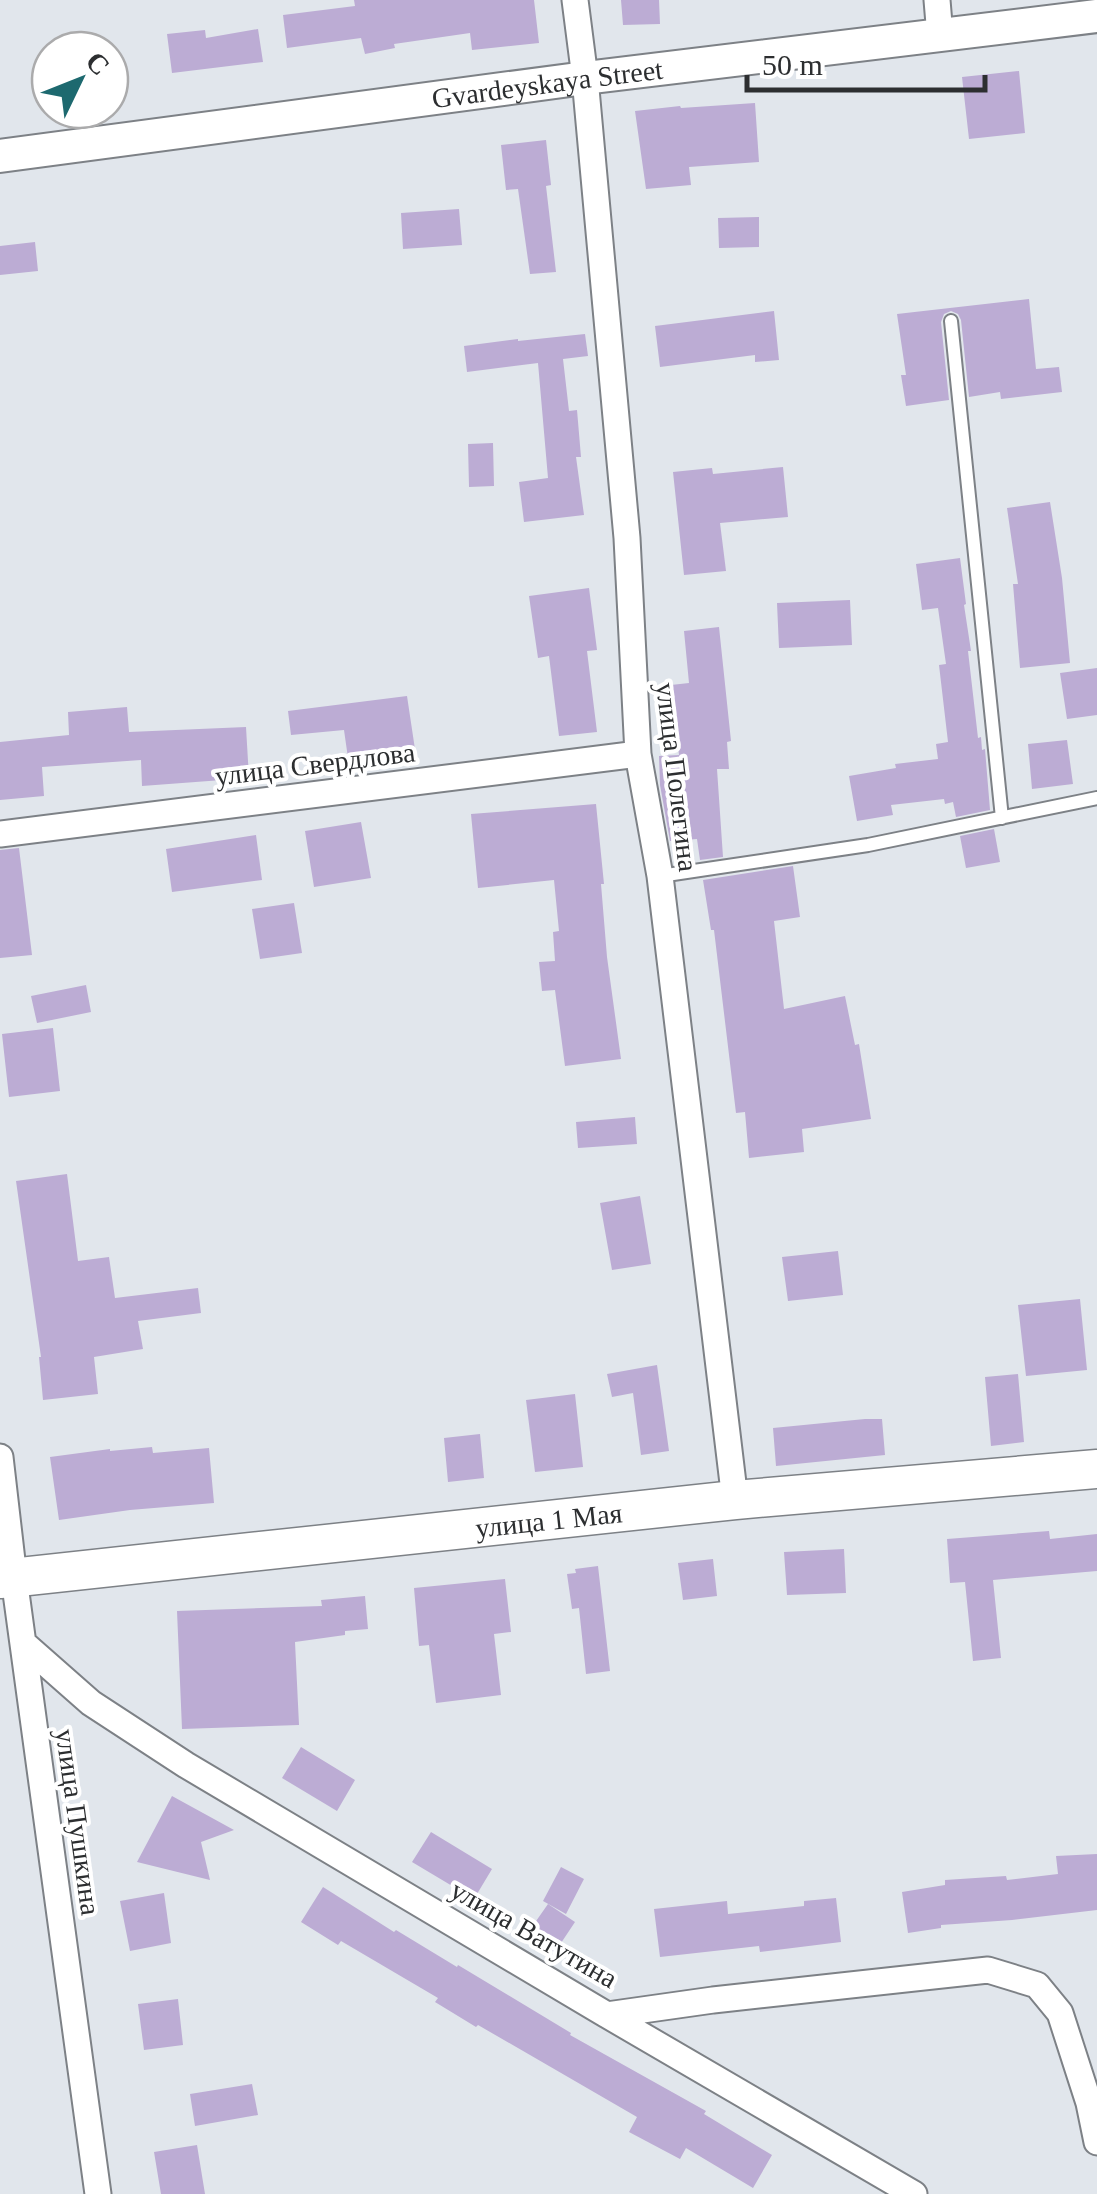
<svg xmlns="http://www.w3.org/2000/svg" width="1097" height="2194" viewBox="0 0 1097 2194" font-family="'Times New Roman',serif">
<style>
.building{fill:#bcacd4}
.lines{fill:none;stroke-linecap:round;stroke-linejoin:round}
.service-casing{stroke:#7d8186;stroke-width:16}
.minor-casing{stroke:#7d8186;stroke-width:29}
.tertiary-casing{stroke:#7d8186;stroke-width:36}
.secondary-casing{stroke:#7d8186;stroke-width:41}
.service{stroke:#fff;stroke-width:12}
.minor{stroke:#fff;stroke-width:25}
.tertiary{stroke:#fff;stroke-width:32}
.secondary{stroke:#fff;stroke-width:38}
.labels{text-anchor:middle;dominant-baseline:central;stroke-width:8;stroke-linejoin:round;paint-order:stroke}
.street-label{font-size:28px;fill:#2c2e30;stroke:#fff}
</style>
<rect width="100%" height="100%" fill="#e1e6ec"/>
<path class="building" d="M 354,0 L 534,0 L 539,43 L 472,50 L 470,33 L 394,44 L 395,48 L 365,54 L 361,38 L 287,48 L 283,15 L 355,6 Z
M 621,0 L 659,0 L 660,24 L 623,25 Z
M 258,29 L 263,62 L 172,73 L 167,34 L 205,30 L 206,38 Z
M 1019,71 L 1025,133 L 969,139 L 962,77 Z
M 755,103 L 759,162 L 689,167 L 691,185 L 646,189 L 635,111 L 680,106 L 681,108 Z
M 546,140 L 551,185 L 546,186 L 556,272 L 530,274 L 518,189 L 506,190 L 501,145 Z
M 459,209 L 462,245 L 403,249 L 401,213 Z
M 759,217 L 759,247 L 719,248 L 718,218 Z
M 35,242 L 38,271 L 0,275 L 0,246 Z
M 1029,299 L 1036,369 L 1059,367 L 1062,392 L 1001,399 L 1000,392 L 969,397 L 961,320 L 958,314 L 951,311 L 944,314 L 941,322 L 949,400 L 906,406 L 901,375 L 906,375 L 897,314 Z
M 774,311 L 779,360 L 755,362 L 755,355 L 660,367 L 655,326 Z
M 585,334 L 588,356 L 563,359 L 569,411 L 577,410 L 581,457 L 576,457 L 584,515 L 524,522 L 519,482 L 548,478 L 538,363 L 467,372 L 464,346 L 518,339 L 518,341 Z
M 493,443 L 494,486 L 469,487 L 468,444 Z
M 783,467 L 788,517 L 720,523 L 726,571 L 684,575 L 673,472 L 712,468 L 713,474 Z
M 1050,502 L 1062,578 L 1070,663 L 1020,668 L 1013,584 L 1018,584 L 1007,508 Z
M 960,558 L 966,604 L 964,605 L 971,651 L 968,651 L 978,738 L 981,737 L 982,750 L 985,749 L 990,810 L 956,817 L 953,802 L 945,804 L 944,799 L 891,805 L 893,815 L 857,821 L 849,776 L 896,768 L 895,764 L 938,759 L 936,744 L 948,742 L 939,665 L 946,664 L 938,608 L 922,610 L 916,564 Z
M 589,588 L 597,650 L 587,651 L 597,732 L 559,736 L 549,656 L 538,658 L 529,596 Z
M 850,600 L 852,645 L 779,648 L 777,603 Z
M 719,627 L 731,741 L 727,742 L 729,769 L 717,769 L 723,857 L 700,860 L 697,839 L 670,841 L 660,785 L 659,756 L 679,755 L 671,685 L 689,683 L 684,631 Z
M 1097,668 L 1097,715 L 1067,719 L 1060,673 Z
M 407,696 L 416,756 L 349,765 L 344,730 L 291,735 L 288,711 Z
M 127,707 L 129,732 L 246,727 L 249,778 L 142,786 L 141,760 L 42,767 L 44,796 L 0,800 L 0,742 L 69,735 L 68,712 Z
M 1067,740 L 1073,784 L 1032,789 L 1028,744 Z
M 596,804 L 604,884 L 601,884 L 607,957 L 621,1059 L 565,1066 L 555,990 L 542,991 L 539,962 L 555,961 L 553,932 L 559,931 L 554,880 L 478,888 L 471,814 Z
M 361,822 L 371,878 L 314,887 L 305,831 Z
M 994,829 L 1000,862 L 966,868 L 960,836 Z
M 256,835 L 262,880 L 172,892 L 166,849 Z
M 19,848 L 32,955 L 0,958 L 0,850 Z
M 793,866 L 800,917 L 774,921 L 784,1009 L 845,996 L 855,1045 L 859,1044 L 871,1119 L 802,1129 L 804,1152 L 749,1158 L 745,1112 L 736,1113 L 714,930 L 711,930 L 703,880 Z
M 294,903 L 302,953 L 260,959 L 252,909 Z
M 86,985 L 91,1012 L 37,1023 L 31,996 Z
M 53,1028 L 60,1091 L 9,1097 L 2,1034 Z
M 635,1117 L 637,1144 L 578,1148 L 576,1122 Z
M 67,1174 L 78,1261 L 109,1257 L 115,1298 L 198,1288 L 201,1313 L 138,1321 L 143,1349 L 94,1357 L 98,1394 L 43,1400 L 39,1357 L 41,1357 L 16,1181 Z
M 640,1196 L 651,1264 L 612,1270 L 600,1203 Z
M 838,1251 L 843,1295 L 788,1301 L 782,1257 Z
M 1080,1299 L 1087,1370 L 1026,1376 L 1018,1305 Z
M 657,1365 L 669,1451 L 641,1455 L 633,1393 L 612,1397 L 607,1374 Z
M 1018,1374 L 1024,1442 L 991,1446 L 985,1377 Z
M 575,1394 L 583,1467 L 535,1472 L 526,1400 Z
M 865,1419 L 882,1419 L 885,1455 L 776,1466 L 773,1428 Z
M 480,1434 L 484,1478 L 448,1482 L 444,1438 Z
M 152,1447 L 153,1453 L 209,1448 L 214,1503 L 130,1510 L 59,1520 L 50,1457 L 110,1449 L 110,1451 Z
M 1049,1531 L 1050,1539 L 1097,1534 L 1097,1571 L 993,1580 L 1001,1658 L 973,1661 L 965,1582 L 950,1583 L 947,1539 Z
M 844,1549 L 846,1593 L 787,1595 L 784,1552 Z
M 713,1559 L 717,1596 L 683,1600 L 678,1563 Z
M 598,1566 L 610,1671 L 586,1674 L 579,1608 L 572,1609 L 567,1574 L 576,1573 L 575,1569 Z
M 505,1579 L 511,1632 L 494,1634 L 501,1695 L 436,1703 L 429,1645 L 419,1646 L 414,1588 Z
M 365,1596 L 368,1629 L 345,1631 L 345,1635 L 295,1642 L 299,1725 L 182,1729 L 177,1611 L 322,1606 L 321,1600 Z
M 301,1747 L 355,1780 L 337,1811 L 282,1778 Z
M 172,1796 L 234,1830 L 201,1842 L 210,1880 L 137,1862 Z
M 431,1832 L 492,1869 L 474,1899 L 412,1862 Z
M 1097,1854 L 1097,1910 L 1012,1920 L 941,1925 L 941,1928 L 908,1933 L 902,1892 L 945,1885 L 945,1880 L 1006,1876 L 1007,1880 L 1058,1874 L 1056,1856 Z
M 561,1867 L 584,1879 L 566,1914 L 543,1901 Z
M 323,1887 L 394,1932 L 396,1930 L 457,1967 L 458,1965 L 571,2033 L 570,2035 L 706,2111 L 704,2114 L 772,2155 L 753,2188 L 686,2148 L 680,2159 L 629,2132 L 637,2117 L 478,2025 L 476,2027 L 435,2002 L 438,1998 L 341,1941 L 338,1945 L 301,1922 Z
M 164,1893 L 171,1943 L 130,1951 L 120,1901 Z
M 836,1898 L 841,1942 L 760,1952 L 759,1946 L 660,1957 L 654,1909 L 727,1901 L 728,1914 L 804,1906 L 804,1901 Z
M 548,1904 L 575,1922 L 555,1952 L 527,1934 Z
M 178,1999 L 183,2045 L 144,2050 L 138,2004 Z
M 252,2084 L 258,2115 L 195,2126 L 190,2094 Z
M 197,2145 L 205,2194 L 161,2194 L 154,2152 Z"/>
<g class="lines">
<defs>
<path id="service" d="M 951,321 L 1002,818
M 660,876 L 868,845 L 1097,798"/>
<path id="minor" d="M 575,0 L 585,78 L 627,538 L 638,754 L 660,876 L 735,1500
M 937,0 L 940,36
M 0,834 L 638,754
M 0,1457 L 14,1578 L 98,2194
M 24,1644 L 91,1703 L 186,1765 L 607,2015 L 713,2000 L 988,1970 L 1037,1985 L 1060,2013 L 1089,2103 L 1097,2142
M 607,2015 L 914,2194"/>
<g id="tertiary">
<path id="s1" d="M 0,156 L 585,78 L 1097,16"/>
</g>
<g id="secondary">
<path id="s2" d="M 0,1579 L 735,1500 L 1097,1469"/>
</g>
</defs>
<use href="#service" class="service-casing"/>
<use href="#minor" class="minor-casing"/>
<use href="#tertiary" class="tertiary-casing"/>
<use href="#secondary" class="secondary-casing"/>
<use href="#service" class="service"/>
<use href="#minor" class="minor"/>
<use href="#tertiary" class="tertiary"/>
<use href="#secondary" class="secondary"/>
</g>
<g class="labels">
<g class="street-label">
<text stroke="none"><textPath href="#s1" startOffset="552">Gvardeyskaya Street</textPath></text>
<text transform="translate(315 764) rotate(-7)">улица Свердлова</text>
<text transform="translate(677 777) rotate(83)">улица Полегина</text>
<text stroke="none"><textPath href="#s2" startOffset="552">улица 1 Мая</textPath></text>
<text transform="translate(78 1822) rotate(82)">улица Пушкина</text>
<text transform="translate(534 1934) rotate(30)">улица Ватутина</text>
</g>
</g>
<g transform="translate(80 80) rotate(47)"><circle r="48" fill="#ffffff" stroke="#ababac" stroke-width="2.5"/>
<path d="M0-8L18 38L0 25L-18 38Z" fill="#1d696f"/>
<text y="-15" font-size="28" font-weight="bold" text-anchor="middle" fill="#2c2e30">С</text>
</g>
<path d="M747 75v15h238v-15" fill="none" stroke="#2c2e30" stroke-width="5"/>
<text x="762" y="75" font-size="30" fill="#2c2e30" stroke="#ffffff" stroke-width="8" paint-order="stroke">50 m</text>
</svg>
